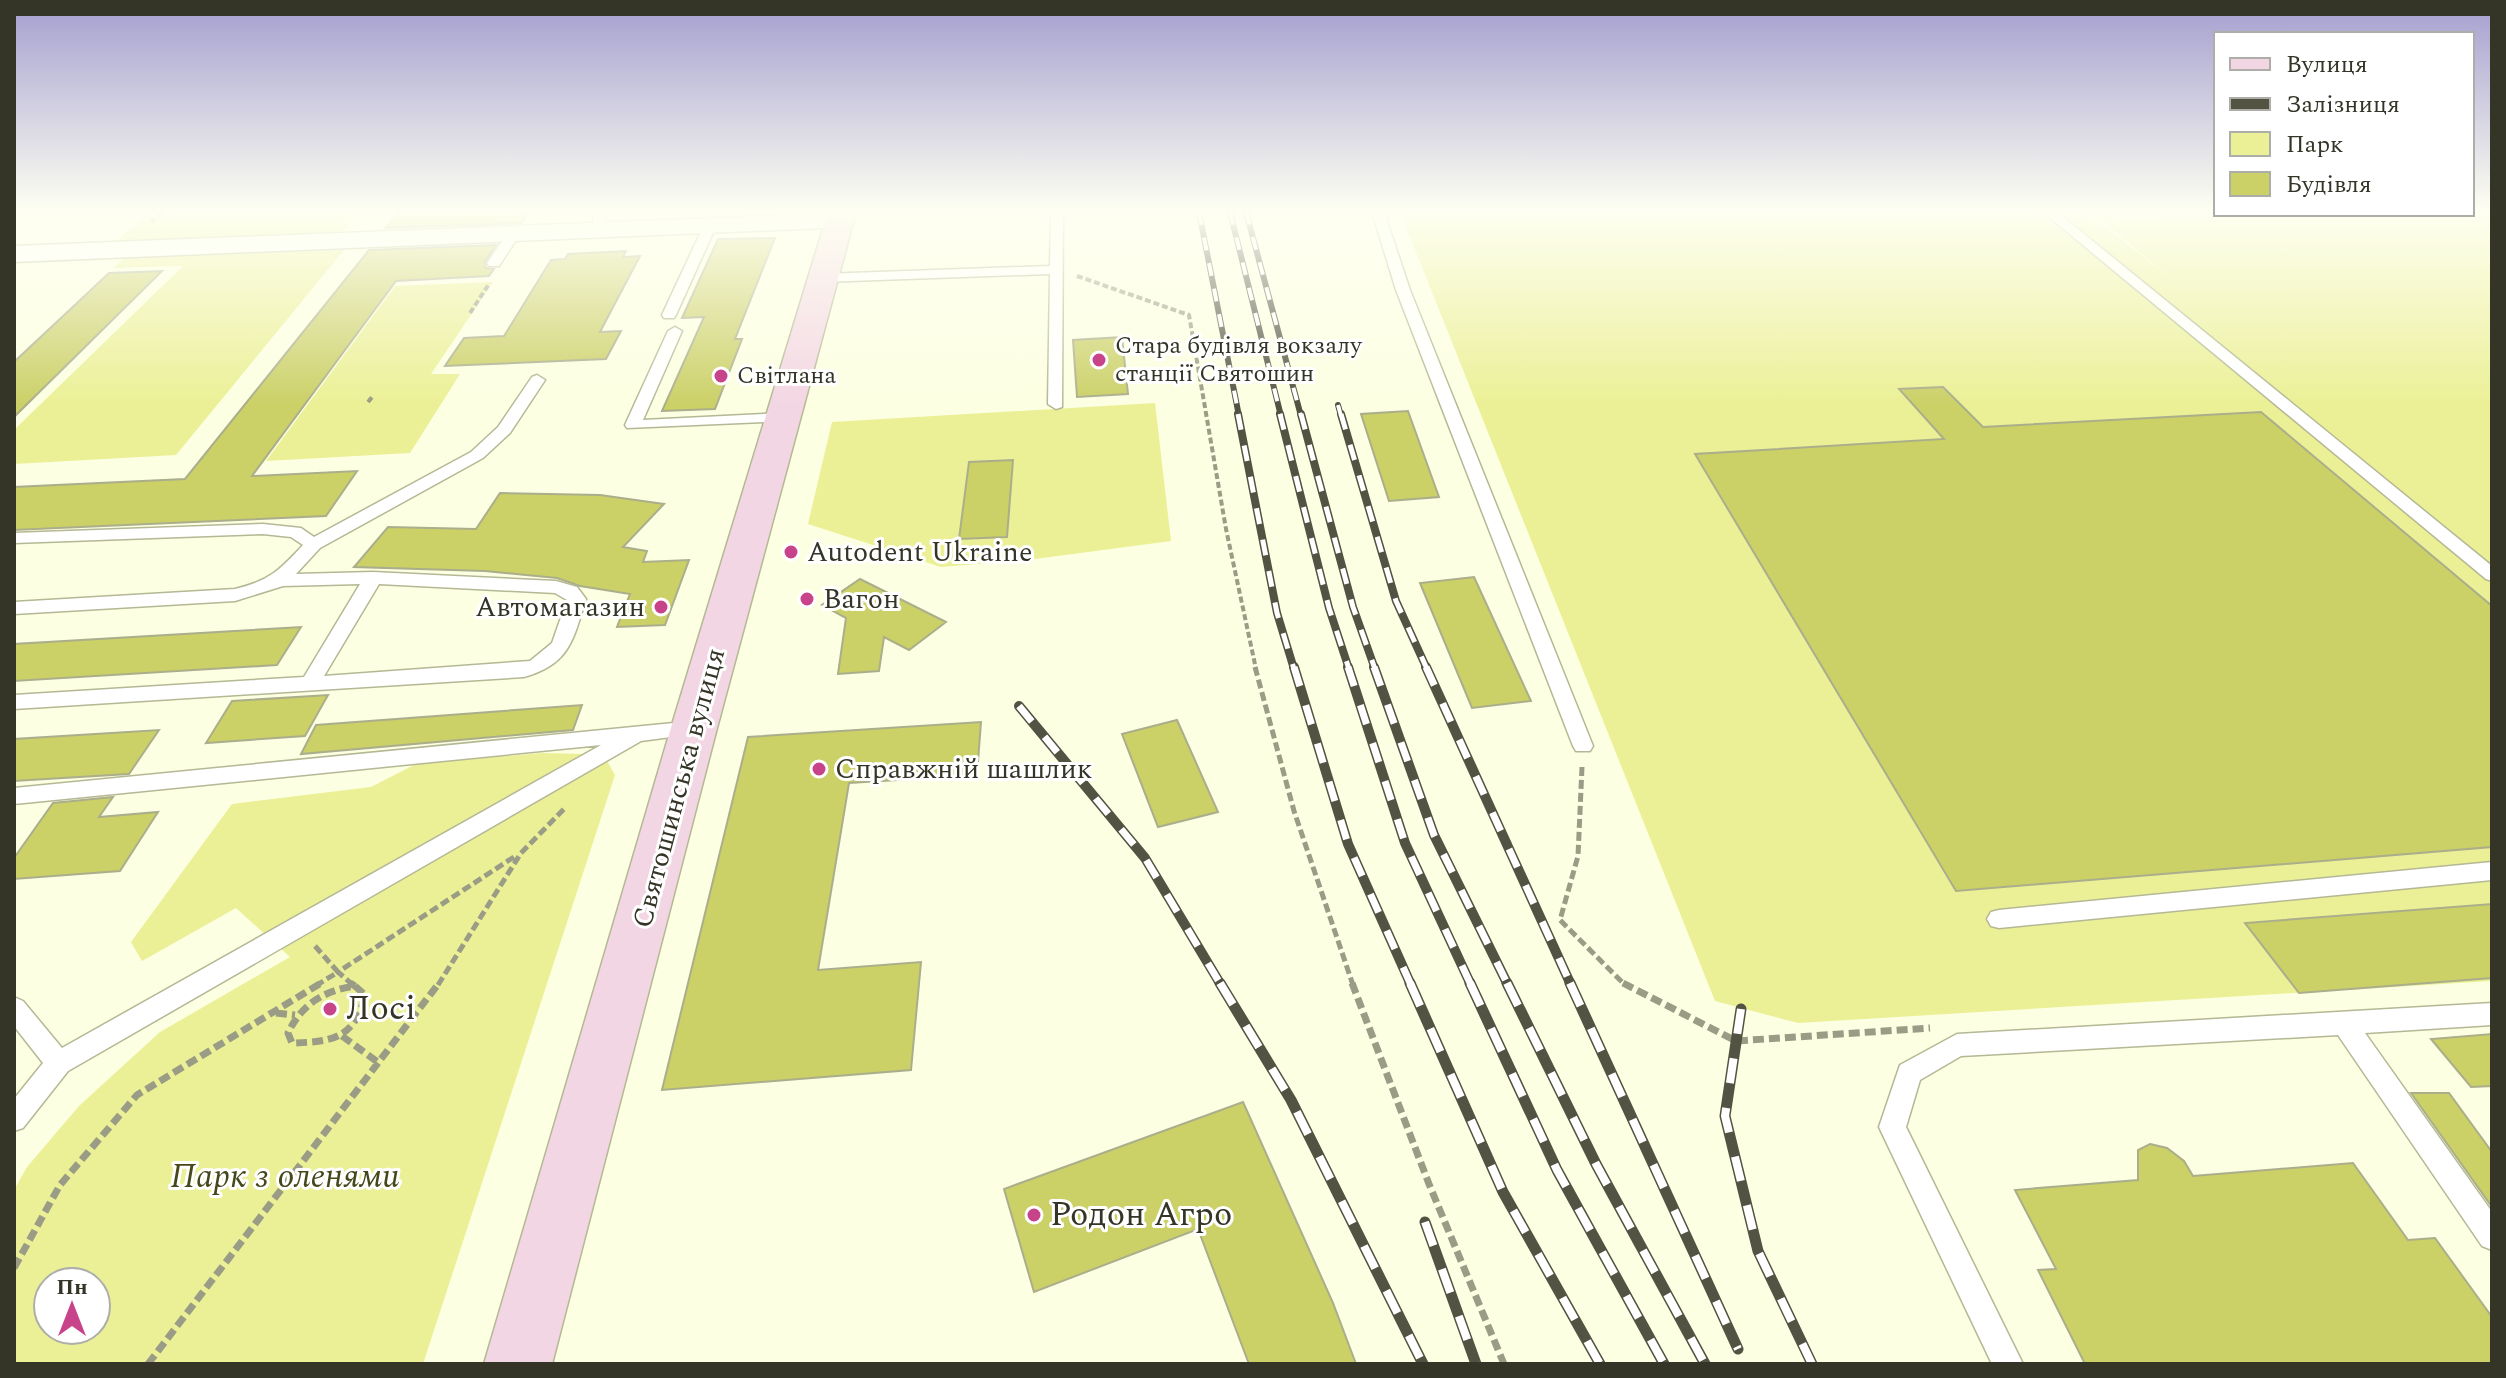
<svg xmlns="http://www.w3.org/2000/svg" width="2506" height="1378" viewBox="0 0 2506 1378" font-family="Spectral,serif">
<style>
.green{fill:#ebf096;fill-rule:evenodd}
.building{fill:#cbd067;stroke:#abae8b;stroke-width:2}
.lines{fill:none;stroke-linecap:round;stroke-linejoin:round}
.service-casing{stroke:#b5b895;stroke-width:3}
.minor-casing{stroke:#b5b895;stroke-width:3}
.secondary-casing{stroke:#b5b895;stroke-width:3}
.path-far2{stroke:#9a9c85;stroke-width:4;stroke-dasharray:6 3;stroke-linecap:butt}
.path-far1{stroke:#9a9c85;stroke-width:5;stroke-dasharray:9 4;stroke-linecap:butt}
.path{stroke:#9a9c85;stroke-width:7;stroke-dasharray:11 5;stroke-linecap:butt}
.service{fill:#fff;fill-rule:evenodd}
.minor{fill:#fff;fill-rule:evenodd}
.secondary{fill:#f3d6e3;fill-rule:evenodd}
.rail-far3-casing{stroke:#525343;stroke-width:6}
.rail-far2-casing{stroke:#525343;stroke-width:8}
.rail-far1-casing{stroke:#525343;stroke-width:10}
.rail-casing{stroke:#525343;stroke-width:11}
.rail-far3{stroke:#fff;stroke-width:4;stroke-dasharray:13;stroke-linecap:butt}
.rail-far2{stroke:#fff;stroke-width:5;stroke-dasharray:16;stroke-linecap:butt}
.rail-far1{stroke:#fff;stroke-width:7;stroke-dasharray:20;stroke-linecap:butt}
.rail{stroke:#fff;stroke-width:8;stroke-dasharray:25;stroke-linecap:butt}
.poi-dot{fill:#c7448a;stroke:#fff;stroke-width:3}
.labels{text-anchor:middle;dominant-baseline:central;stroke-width:6;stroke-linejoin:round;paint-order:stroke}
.far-poi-label{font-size:24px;fill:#343527;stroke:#fff;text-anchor:start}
.poi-label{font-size:28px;fill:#343527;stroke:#fff;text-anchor:start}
.street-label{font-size:28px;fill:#343527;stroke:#fff}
.near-poi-label{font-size:34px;fill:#343527;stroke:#fff;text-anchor:start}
.near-park-label{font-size:34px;font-style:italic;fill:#46481c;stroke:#fff}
</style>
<rect width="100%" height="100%" fill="#fcffe1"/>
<path class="green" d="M 149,212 L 359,212 L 337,239 L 109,248 Z
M 1400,212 L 2087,212 L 2178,284 L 2091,212 L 2107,212 L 2111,216 L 2146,222 L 2167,212 L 2238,215 L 2492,212 L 2492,981 L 1798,1023 L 1715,1001 Z
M 344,250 L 176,455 L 14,464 L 14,430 L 183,266 L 113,268 L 124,258 Z
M 493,282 L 431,374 L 460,374 L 410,453 L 266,461 L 395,286 Z
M 1155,403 L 1171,541 L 1035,559 L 941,567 L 808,524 L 832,422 Z
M 541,753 L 585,754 L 607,761 L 615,775 L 423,1364 L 14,1364 L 14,1190 L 27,1167 L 79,1106 L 160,1032 L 290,957 L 236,908 L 142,961 L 131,942 L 232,804 L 371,787 L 416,764 ZM 48,1282 L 96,1282 L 96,1330 L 48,1330 Z"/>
<path class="building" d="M 399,212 L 528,212 L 522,223 L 386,228 Z
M 775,238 L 735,339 L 742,339 L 715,409 L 662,411 L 704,317 L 682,318 L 718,239 Z
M 496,245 L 484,263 L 486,268 L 494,269 L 489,276 L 396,281 L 252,476 L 357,471 L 326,516 L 14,530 L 14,487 L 185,479 L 369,250 Z
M 626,251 L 623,257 L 640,256 L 600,332 L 621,331 L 606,359 L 445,366 L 464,338 L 504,336 L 551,260 L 565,259 L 568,254 Z
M 162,271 L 14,417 L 14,362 L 109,273 Z
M 1122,337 L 1128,394 L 1077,397 L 1073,340 Z
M 1943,387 L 1983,427 L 2261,412 L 2492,606 L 2492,847 L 1956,891 L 1695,454 L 1944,439 L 1899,389 Z
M 1408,411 L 1439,497 L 1389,501 L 1361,414 Z
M 1013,460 L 1007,537 L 959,539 L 969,462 Z
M 500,493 L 600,495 L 664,504 L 623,547 L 647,551 L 643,562 L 689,560 L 665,625 L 617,627 L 630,594 L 580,586 L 557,578 L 485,571 L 354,567 L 388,527 L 476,529 Z
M 1474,577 L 1531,701 L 1472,708 L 1420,583 Z
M 860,579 L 946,622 L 909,650 L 884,637 L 879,671 L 838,674 L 846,618 L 822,605 Z
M 301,627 L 277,665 L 14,681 L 14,644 Z
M 328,695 L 305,736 L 206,743 L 232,701 Z
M 582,705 L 573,730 L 301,754 L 316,725 Z
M 1177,720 L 1218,812 L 1158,827 L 1122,734 Z
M 981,722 L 977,775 L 849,783 L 818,970 L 921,962 L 911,1070 L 662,1090 L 748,737 Z
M 159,730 L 129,774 L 14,781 L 14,739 Z
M 113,797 L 99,817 L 158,812 L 120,871 L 14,879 L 14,858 L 53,803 Z
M 2492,904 L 2492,978 L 2299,993 L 2245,923 Z
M 2492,1034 L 2492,1086 L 2471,1087 L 2431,1039 Z
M 2411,1093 L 2449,1093 L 2492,1152 L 2492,1207 Z
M 1243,1102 L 1333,1303 L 1356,1364 L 1249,1364 L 1198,1229 L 1034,1292 L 1004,1189 Z
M 2150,1144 L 2167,1148 L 2184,1161 L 2193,1176 L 2353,1163 L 2408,1240 L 2435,1238 L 2492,1317 L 2492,1364 L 2085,1364 L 2038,1270 L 2056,1269 L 2015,1190 L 2138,1180 L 2138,1150 Z"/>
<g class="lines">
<defs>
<path id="service" d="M 592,212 L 604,212 L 606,223 L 601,234 L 590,231 L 594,223 Z
M 1051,212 L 1063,212 L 1062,407 L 1056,409 L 1048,404 L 1050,274 L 822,282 L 815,278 L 822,274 L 1050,266 Z
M 1372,212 L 1384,212 L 1410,290 L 1593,746 L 1590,751 L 1576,751 L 1573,746 L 1396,290 Z
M 2043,212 L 2057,212 L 2492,566 L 2492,581 L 2486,579 Z
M 705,223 L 716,226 L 676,315 L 674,318 L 664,318 L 662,315 Z
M 509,231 L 520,234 L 499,266 L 489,266 L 487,263 Z
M 675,327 L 682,331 L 643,420 L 783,413 L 791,418 L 789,421 L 627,428 L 625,425 L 668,331 Z
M 537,375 L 545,380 L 510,433 L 483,458 L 320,548 L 296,574 L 373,572 L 556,581 L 577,587 L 586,599 C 573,640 570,664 524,677 L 14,709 L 14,695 L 304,677 L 360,584 L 283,586 L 235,601 L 14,614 L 14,602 L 235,589 C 269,581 280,570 303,545 L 291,537 L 263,534 L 14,543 L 14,533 L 263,524 L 301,528 L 314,537 L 471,452 L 498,427 L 532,377 ZM 379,584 L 555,593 L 567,600 L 552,643 L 530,661 L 324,676 Z
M 694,721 L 701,723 L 704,728 L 701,733 L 641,741 L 68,1071 L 23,1128 L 14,1131 L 14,1099 L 43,1063 L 14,1026 L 14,997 L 23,1001 L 62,1048 L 601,745 L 14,804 L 14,788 Z
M 2492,862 L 2492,880 L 1999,928 L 1991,926 L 1987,919 L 1991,912 L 1999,910 Z
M 2492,1003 L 2492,1025 L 2365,1033 L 2492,1212 L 2492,1250 L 2482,1246 L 2338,1035 L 1961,1056 L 1920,1080 L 1906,1127 L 2023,1364 L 1992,1364 L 1879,1127 L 1900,1065 L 1957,1034 Z"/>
<path id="minor" d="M 840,213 L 849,215 L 853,221 L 849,227 L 14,262 L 14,246 Z"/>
<path id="secondary" d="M 828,212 L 856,212 L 717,728 L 552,1364 L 484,1364 L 671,728 Z"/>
</defs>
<use href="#service" class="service-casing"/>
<use href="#minor" class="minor-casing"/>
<use href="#secondary" class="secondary-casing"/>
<path class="path-far2" d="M 151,222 L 163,212
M 1077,276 L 1189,315 L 1226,529 L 1256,669
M 470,313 L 489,284
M 368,402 L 373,396"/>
<path class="path-far1" d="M 1255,667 L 1294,811 L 1353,985
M 1582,767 L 1578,856 L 1560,920 L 1625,985
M 315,946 L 338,972 L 317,985
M 353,985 L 338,972 L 517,855
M 438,985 L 521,853 L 564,809"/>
<path class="path" d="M 350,983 L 355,986
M 1352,983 L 1429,1184 L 1504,1364
M 1623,983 L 1736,1041 L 1930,1028
M 355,986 L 365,995 C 355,1038 333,1042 292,1043 L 288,1033 C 302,1004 323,991 355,986 Z
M 276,1013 L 295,1015
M 342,1036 L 379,1063
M 14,1268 L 60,1185 L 137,1095 L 321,983
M 148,1364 L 439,983"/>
<use href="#service" class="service"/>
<use href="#minor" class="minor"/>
<use href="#secondary" class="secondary"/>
<defs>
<path id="rail-far3" d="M 1199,212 L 1239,416
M 1230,212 L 1281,416
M 1246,212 L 1301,416
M 1338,405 L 1341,416"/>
<path id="rail-far2" d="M 1238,414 L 1277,613 L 1294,669
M 1280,414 L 1329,608 L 1349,669
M 1301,414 L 1353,607 L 1375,669
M 1341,414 L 1396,601 L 1427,669"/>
<path id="rail-far1" d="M 1294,667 L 1348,844 L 1411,985
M 1348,667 L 1405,843 L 1471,985
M 1374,667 L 1434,835 L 1508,985
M 1426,667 L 1571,985
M 1019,706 L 1145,858 L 1221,985"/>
<path id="rail" d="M 1220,983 L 1291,1100 L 1423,1364
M 1410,983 L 1503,1192 L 1600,1364
M 1470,983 L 1557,1170 L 1664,1364
M 1507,983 L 1596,1164 L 1705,1364
M 1570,983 L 1738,1349
M 1741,1009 L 1725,1116 L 1758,1251 L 1812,1364
M 1425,1222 L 1476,1364"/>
</defs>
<use href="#rail-far3" class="rail-far3-casing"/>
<use href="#rail-far2" class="rail-far2-casing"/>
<use href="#rail-far1" class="rail-far1-casing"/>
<use href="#rail" class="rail-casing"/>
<use href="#rail-far3" class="rail-far3"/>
<use href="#rail-far2" class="rail-far2"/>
<use href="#rail-far1" class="rail-far1"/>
<use href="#rail" class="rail"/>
</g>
<linearGradient id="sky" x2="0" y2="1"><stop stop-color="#a39ecf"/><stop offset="0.52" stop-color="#fefff2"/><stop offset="1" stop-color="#fefff2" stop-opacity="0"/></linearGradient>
<rect width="2506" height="405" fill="url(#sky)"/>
<g class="poi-dot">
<circle cx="1099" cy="360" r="8"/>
<circle cx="721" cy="376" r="8"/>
<circle cx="791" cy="552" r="8"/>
<circle cx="807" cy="599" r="8"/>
<circle cx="661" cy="607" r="8"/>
<circle cx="819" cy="769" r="8"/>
<circle cx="330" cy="1009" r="8"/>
<circle cx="1034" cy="1215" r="8"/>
</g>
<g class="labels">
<g class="far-poi-label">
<text x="1115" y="346">Стара будівля вокзалу<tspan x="1115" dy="28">станції Святошин</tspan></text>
<text x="737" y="376">Світлана</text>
</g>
<g class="poi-label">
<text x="807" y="552">Autodent Ukraine</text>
<text x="823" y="599">Вагон</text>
<text x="645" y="607" text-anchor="end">Автомагазин</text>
<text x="835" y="769">Справжній шашлик</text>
</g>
<g class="street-label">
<text transform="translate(679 788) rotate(-75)">Святошинська вулиця</text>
</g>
<g class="near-poi-label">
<text x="346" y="1009">Лосі</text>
<text x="1050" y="1215">Родон Агро</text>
</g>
<g class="near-park-label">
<text x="285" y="1177">Парк з оленями</text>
</g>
</g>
<rect width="2506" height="1378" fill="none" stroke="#343527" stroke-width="32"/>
<rect x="2214" y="32" width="260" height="184" fill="#ffffff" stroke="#aeaea9" stroke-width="2"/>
<rect x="2230" y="58" width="40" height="12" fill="#f3d6e3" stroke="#aeaea9" stroke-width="2"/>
<text x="2286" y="72" font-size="24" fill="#343527">Вулиця</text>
<rect x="2230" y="98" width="40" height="12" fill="#525343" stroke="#aeaea9" stroke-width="2"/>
<text x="2286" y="112" font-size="24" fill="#343527">Залізниця</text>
<rect x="2230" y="132" width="40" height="24" fill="#ebf096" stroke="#aeaea9" stroke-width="2"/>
<text x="2286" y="152" font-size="24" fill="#343527">Парк</text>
<rect x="2230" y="172" width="40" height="24" fill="#cbd067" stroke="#aeaea9" stroke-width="2"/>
<text x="2286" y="192" font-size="24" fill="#343527">Будівля</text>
<g transform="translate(72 1306)"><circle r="38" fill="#ffffff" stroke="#aeaea9" stroke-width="2"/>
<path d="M0-6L14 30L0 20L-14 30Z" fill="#c7448a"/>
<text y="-12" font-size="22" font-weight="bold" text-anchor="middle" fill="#343527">Пн</text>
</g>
</svg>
